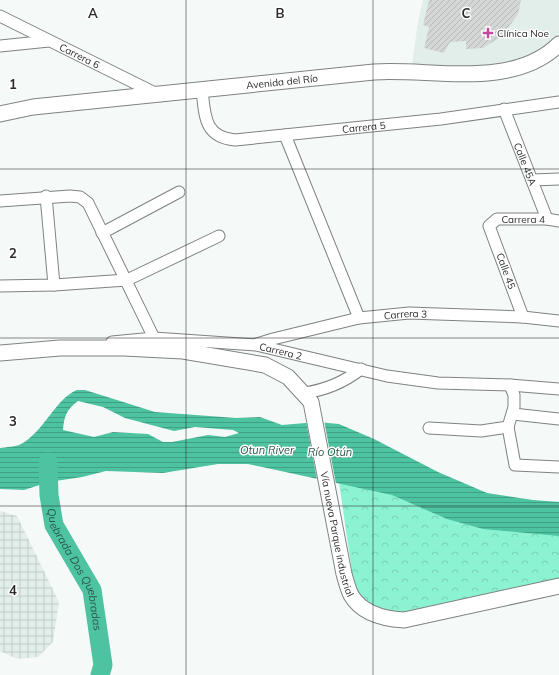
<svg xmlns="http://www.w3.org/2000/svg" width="559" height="675" viewBox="0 0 559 675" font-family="Mulish,sans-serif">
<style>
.built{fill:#e2eee9}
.industrial{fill:url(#industrial-grid)}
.forest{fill:url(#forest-crowns)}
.water{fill:url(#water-rules);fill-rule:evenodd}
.pier{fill:#f5f9f7}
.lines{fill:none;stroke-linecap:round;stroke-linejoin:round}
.river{stroke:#4ec3a1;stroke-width:19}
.building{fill:url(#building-hatch)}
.minor-casing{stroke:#7f8281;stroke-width:13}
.secondary-casing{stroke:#7f8281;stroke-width:17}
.minor{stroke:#fff;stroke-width:11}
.secondary{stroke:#fff;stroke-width:15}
.grid{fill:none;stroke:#2a2b2a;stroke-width:1;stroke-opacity:0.55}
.poi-dot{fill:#c2499d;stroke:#fff;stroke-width:1.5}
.labels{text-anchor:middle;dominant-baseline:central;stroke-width:3;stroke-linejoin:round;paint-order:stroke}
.poi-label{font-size:10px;fill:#2a2b2a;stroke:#fff;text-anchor:start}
.street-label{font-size:10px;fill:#2a2b2a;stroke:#fff}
.water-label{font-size:11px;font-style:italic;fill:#29594a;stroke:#fff}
.grid-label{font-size:13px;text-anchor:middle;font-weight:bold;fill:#2a2b2a;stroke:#fff;stroke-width:3;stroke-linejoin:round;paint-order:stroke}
</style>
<defs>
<pattern id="industrial-grid" width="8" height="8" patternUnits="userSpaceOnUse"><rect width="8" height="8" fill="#e2eee9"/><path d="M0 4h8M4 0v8" fill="none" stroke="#c2ccc8"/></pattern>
<pattern id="forest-crowns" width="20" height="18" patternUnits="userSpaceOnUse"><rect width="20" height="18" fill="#8cf3d2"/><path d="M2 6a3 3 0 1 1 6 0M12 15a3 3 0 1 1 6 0" fill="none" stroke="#79d0b4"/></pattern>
<pattern id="water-rules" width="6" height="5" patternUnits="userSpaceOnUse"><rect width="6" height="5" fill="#4ec3a1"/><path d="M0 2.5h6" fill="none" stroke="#419f83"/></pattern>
<pattern id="building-hatch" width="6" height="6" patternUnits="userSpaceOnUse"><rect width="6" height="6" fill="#d4d7d6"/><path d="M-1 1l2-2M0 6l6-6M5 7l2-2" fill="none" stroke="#b6b9b8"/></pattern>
</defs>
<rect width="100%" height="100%" fill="#f5f9f7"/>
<path class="built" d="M 423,0 L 559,0 L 559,44 L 525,65 L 411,71 L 418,22 Z"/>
<path class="industrial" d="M 0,511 L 17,516 L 59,602 L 53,642 L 38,657 L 17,659 L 0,651 Z"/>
<path class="forest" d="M 336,461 L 559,533 L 559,586 L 404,620 L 365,608 L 354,586 Z"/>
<path class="water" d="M 77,390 L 85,390 L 155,412 L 236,418 L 260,417 L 282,425 L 317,422 L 339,424 L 374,439 L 438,472 L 487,493 L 533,500 L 559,502 L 559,536 L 483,529 L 447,519 L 392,495 L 248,464 L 218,464 L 163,473 L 106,471 L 82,477 L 49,482 L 24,490 L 0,489 L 0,448 C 6,447 16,447 21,444 C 43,433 56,398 77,390 ZM 78,401 L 103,407 L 125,418 L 174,431 L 195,427 L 233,430 L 239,433 L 225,437 L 208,435 L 172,442 L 163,442 L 148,434 L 113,432 L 94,437 L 63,430 C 64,416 67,409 78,401 Z"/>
<path class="pier" d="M 324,420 L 336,484 L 317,480 L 306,421 Z"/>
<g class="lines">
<path class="river" id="s1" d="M 48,462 L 49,495 L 54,525 L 92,590 L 103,665 L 100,675"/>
</g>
<path class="building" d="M 429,0 L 521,0 L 518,14 L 502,36 L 483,48 L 466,49 L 466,41 L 450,42 L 444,53 L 424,48 L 429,27 L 423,25 Z"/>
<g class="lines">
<defs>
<g id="minor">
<path id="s2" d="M 0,16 L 157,94"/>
<path d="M 0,46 L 49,41"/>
<path id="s3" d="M 202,90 C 205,116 204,137 235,140 L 441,119 L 559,102"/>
<path id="s4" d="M 504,109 L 547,219"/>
<path d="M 285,135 L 359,318"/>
<path d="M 532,180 L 559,179"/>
<path d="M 46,196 L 54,285"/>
<path d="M 0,201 L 70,196 L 80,197 L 88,203 L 154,338"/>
<path d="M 102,233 L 179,192"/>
<path d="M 0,286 L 54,285 L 127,280 L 219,236"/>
<path id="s5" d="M 523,317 L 489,226 L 497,219 L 547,219 L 559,221"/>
<path id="s6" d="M 112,342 L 154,338 L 256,345 L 387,376 L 438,383 L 510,385 L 559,389"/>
<path id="s7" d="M 257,344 L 273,339 L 359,318 L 409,313 L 523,317 L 559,321"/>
<path d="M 510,385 L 514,395 L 514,407 L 508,427 L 515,465 L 559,467"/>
<path d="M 304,393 C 326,390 343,383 361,369"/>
<path d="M 513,414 L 559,419"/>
<path d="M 429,428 L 481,431 L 508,427"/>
</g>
<g id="secondary">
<path id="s8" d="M 0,114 L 33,107 L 374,72 C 432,68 513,90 559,44"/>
<path id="s9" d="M 0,353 L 60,348 L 124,348 L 183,351 L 265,365 L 288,377 L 311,402 L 344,574 C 346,581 348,589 351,595 C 362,614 386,619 404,620 L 559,586"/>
</g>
</defs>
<use href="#minor" class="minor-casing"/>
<use href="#secondary" class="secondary-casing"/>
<use href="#minor" class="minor"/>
<use href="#secondary" class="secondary"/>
</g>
<path class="grid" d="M 186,0 L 186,675M 373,0 L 373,675M 0,169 L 559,169M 0,338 L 559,338M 0,506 L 559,506"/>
<path class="poi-dot" d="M486 27h4v4h4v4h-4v4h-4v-4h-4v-4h4z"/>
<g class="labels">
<g class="poi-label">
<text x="497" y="33">Clínica Noe</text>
</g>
<g class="street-label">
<text stroke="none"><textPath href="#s2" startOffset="89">Carrera 6</textPath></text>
<text stroke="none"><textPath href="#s8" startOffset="284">Avenida del Río</textPath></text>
<text stroke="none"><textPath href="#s3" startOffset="197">Carrera 5</textPath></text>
<text stroke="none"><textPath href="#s4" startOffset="59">Calle 45A</textPath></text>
<text stroke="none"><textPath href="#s5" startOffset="134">Carrera 4</textPath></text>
<text transform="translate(506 271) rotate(70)">Calle 45</text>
<text stroke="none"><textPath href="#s7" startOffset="152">Carrera 3</textPath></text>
<text stroke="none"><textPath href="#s6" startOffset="170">Carrera 2</textPath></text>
<text stroke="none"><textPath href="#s9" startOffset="461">Vía nueva Parque industrial</textPath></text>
</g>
<g class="water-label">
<text x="267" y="450">Otun River</text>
<text x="330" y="452">Río Otún</text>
<text stroke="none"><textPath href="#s1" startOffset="113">Quebrada Dos Quebradas</textPath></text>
</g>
</g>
<g class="grid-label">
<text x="93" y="18">A</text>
<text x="280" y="18">B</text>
<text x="466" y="18">C</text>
<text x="13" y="89">1</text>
<text x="13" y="258">2</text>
<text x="13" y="426">3</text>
<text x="13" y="595">4</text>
</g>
</svg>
